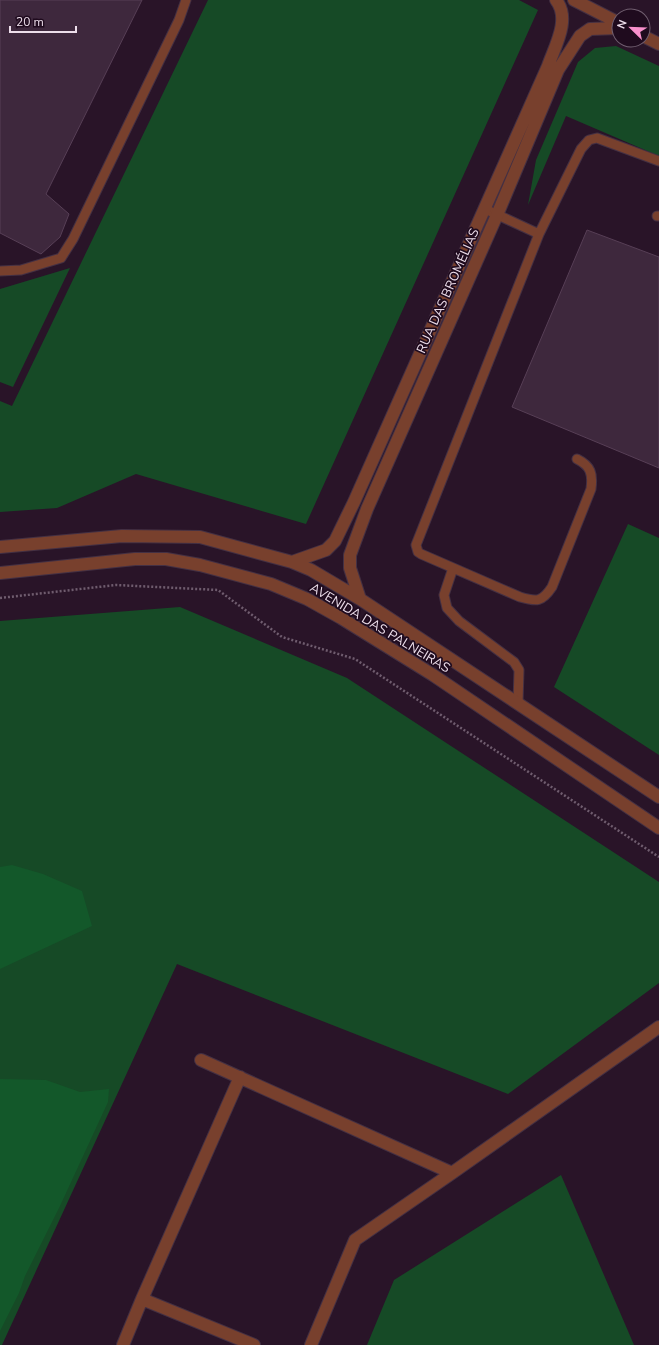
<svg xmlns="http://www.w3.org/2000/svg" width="659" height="1345" viewBox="0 0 659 1345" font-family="'Nunito Sans',sans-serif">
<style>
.green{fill:#164a26}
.forest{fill:#13582a}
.building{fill:#3e283d;stroke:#573f56}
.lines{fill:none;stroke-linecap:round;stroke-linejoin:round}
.service-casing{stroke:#443043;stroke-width:11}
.minor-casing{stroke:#443043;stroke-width:14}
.tertiary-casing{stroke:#443043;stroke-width:14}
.path{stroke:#6f5c6e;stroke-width:2.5;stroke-dasharray:2 2;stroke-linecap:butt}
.service{stroke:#78402d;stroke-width:9}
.minor{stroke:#78402d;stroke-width:12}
.tertiary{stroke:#78402d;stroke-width:12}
.labels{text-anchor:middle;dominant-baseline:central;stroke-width:3.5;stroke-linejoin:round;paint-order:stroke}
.street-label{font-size:13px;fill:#eddeeb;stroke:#1f0b1e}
</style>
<rect width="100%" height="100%" fill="#291428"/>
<path class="green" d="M 208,0 L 519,0 L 538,10 L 306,524 L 136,474 L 57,508 L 0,512 L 0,401 L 12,406 Z
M 616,46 L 659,66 L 659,156 L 566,116 L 528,205 L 536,160 L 578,62 L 595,48 Z
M 70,268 L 13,387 L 0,382 L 0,289 Z
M 628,524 L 659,538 L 659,755 L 554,687 Z
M 180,607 L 347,678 L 659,882 L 659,983 L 508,1094 L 177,964 L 2,1345 L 0,1345 L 0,621 Z
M 561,1175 L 634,1345 L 367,1345 L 394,1280 Z"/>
<path class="forest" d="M 12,865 L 43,874 L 82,891 L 92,926 L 0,969 L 0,867 Z
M 0,1079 L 46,1080 L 80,1092 L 109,1089 L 108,1102 L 60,1206 L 25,1276 L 19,1293 L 0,1331 Z"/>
<path class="building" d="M 0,0 L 142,0 L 46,194 L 69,214 L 60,237 L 41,254 L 0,233 Z
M 587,230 L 659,257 L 659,468 L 512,407 Z"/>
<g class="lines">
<defs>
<path id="service" d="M 485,209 L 539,234 L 581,149 L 589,140 L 597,138 L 659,161
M 657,216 L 659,216
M 539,234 L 416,545 L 418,552 L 421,554 L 520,597 C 537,602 542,602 552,587 L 591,489 C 593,474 591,466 577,459
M 0,271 L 21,270 L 61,258 L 73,239 L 179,20 L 186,0
M 453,568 L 444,595 L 447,608 L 459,621 L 514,662 L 519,670 L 518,703"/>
<path id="minor" d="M 201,1060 L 452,1173
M 142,1299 L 254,1345
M 123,1345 L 142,1299 L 240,1077
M 311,1345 L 355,1240 L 452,1173 L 659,1027"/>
<path id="tertiary" d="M 574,0 L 619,23
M 643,36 L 659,44
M 0,547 L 122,536 L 200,537 L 292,562 L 311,570 L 360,599 L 659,797
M 292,562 L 326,550 L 335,541 L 354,502 L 548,66 C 555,46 571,19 556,0
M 0,573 L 135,559 L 166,559 L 200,565 L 271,584 L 307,599 L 341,618 L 433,675 L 659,828
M 360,599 L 350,568 L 350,555 L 367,509 L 497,215 L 558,70 L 580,36 L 590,29 L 619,28"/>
</defs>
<use href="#service" class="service-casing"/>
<use href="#minor" class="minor-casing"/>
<use href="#tertiary" class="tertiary-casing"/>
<path class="path" d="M 0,598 L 116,585 L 218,590 L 282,637 L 355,659 L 659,857"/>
<use href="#service" class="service"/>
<use href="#minor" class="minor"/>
<use href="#tertiary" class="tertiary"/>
</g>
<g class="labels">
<g class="street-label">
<text transform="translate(448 291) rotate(-66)">RUA DAS BROMÉLIAS</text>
<text transform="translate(380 628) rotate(31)">AVENIDA DAS PALNEIRAS</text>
</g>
</g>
<g transform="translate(631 28) rotate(293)"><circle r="19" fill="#1f0b1e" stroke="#715f70"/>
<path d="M0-3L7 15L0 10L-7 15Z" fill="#f890cc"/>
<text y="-6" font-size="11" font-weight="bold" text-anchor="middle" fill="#eddeeb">N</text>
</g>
<path d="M10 26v6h66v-6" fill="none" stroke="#eddeeb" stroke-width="2"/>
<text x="16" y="26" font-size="12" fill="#eddeeb" stroke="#1f0b1e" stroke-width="3" paint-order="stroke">20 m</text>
</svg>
